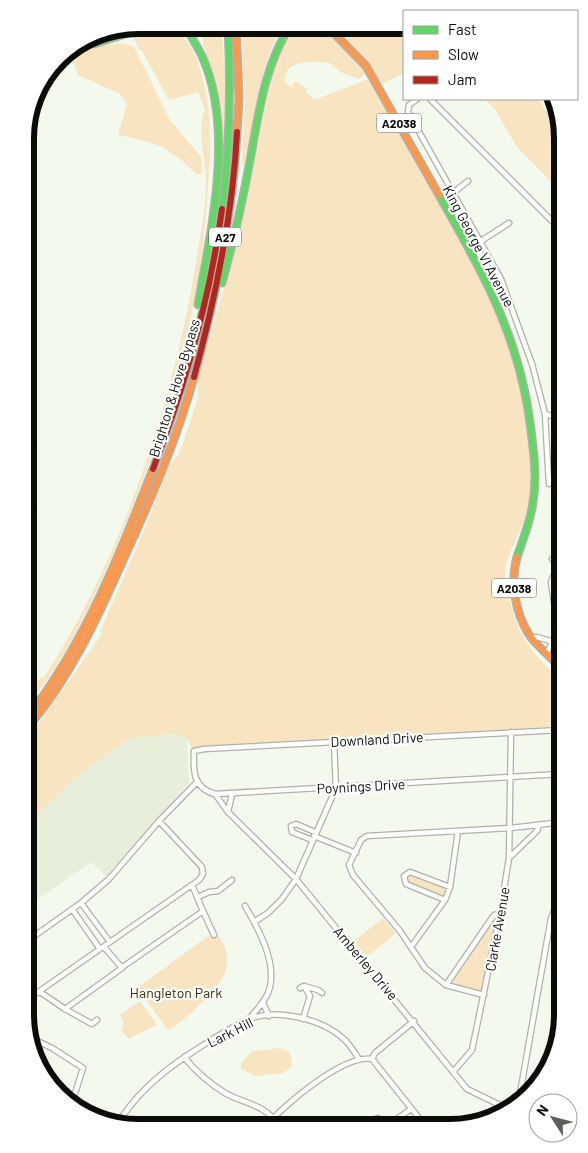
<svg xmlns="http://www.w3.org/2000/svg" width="588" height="1153" viewBox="0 0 588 1153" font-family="Barlow,sans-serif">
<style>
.built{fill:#e7efdb}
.green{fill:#f8e4c1}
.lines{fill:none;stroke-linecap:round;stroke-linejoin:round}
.street-casing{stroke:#aeb2aa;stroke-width:7}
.fast-casing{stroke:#aeb2aa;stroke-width:9}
.slow-casing{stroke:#aeb2aa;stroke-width:9}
.jam-casing{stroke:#aeb2aa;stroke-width:9}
.street{stroke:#fdfefc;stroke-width:4.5}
.fast{stroke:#63d668;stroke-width:6}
.slow{stroke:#ff974d;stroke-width:6}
.jam{stroke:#b3261e;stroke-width:6}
.labels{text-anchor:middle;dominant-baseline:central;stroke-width:4.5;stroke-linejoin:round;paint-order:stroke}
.shield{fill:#fff;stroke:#545651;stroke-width:1}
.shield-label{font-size:12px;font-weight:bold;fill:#0a0d07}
.street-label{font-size:14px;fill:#0a0d07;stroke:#fff}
.park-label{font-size:14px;fill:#3e2805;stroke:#fff}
.rim{fill:none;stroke:#0a0d07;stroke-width:6}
</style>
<rect width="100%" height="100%" fill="#f4f9ee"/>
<path class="built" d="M 175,733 L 187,739 L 189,783 L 106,876 L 91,862 L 30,905 L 30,821 L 77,777 L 128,739 Z"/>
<path class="green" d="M 201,25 L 221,26 C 227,87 226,148 219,210 L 215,82 L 203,44 Z
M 165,26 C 192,34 201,68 206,93 C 212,124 210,156 208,187 C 202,311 165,432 117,545 C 93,601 67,657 29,704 L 29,699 L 38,686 L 35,685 L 36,681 L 44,677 C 123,557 175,397 197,256 C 201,232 206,206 206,181 C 206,159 196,131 205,110 L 198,92 L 169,100 L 142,51 L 139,50 L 134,38 L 135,35 Z
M 241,26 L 282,27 C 258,68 255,119 244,165 L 242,163 L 245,102 Z
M 298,26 L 323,26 L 356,57 L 367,72 L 359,79 L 340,72 L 330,63 C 314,61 281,59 285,83 L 291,87 L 295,81 L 308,89 L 306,91 L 314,100 L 368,79 C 396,127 423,175 450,224 C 480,278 513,335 523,397 C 529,433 535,474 527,510 C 522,530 509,549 505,570 C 504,577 507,585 508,592 C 517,635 529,651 561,680 L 561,726 L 195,752 L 187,739 L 175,733 L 128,739 L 77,777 L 30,821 L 29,737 L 102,634 L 100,632 L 148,521 L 169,465 L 179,454 L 198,398 L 197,381 L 229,271 L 247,201 L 271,77 L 281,48 L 291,30 Z
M 335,26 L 404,27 L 404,73 L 382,84 Z
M 123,43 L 134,47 L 170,120 L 201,157 L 202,174 L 196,174 C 169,147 156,142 118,135 L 127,104 L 120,94 L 78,75 L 72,59 L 76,50 Z
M 484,99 L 538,99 L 549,116 L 546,110 L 557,120 L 558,189 L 517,147 L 494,108 Z
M 407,875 L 445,888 L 447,893 L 442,895 L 407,882 Z
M 383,918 L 396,933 L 367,957 L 354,941 Z
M 490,924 L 495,926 L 483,988 L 478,991 L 454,985 L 452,978 Z
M 215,931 C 237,960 227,977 204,1000 C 193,1012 182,1022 168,1030 L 137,988 Z
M 140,1001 L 157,1025 L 128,1039 L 121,1030 L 124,1022 L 120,1015 Z
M 280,1048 L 289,1052 L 292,1060 L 291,1067 L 283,1073 L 256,1076 L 241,1069 L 241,1062 L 253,1051 Z"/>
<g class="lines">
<defs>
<path id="street" d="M 417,99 L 409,105 L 408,112 L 501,279 L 532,364 L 545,414 L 559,418
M 430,99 L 558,227
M 453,193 L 468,181
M 481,241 L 509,223
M 545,414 L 549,484
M 552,559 L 560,563
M 555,609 L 551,582 L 559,563
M 532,638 L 537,637 L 554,642
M 546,654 L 552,643 L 560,643
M 561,730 L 204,749 L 194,751 C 193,771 193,788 215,794 L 561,774
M 215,794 L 228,812 L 296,879 L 467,1089 L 506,1108
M 228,812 L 232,794
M 314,836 L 356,853
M 312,840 L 292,832 L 291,826 L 296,824 L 315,832
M 509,858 L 537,831 L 539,825
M 198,897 L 209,892 L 218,891 L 232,880
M 445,900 L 406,884 L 404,876 L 410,872 L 450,887
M 81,903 L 110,942
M 245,906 C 258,928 276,960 270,987 C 267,1000 257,1009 249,1019
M 72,909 L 100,949
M 203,911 L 214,935
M 254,922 L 268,913 L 282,899 L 296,879 L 336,788 L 334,742
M 30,939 L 81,903 L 109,879 L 159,821 L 197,782
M 411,947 L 445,900 L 450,887 L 458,831
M 124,966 L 203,911 L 192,885
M 446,985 L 494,915 L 500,914
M 304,986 L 318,990 L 322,993
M 300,988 L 304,986 L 310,996 L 303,1019
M 40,992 L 65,1009 L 122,968 L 104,947
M 484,995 L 446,985 L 425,968 L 400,931 L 353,875 L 349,865 L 361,840 L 367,836 L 511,828 L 562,822
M 31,997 L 199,880 L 203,874 L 202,867 L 159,821
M 263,1003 L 269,1016
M 65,1009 L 92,1024 L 97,1020
M 31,1038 L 52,1048 L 83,1068 L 72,1103
M 184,1057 C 196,1072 209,1083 225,1093 C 242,1103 268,1105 277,1125
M 372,1059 L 423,1123
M 372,1059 L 375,1053 L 414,1021
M 453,1072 L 472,1050 L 500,914 L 509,858 L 511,732
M 519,1099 L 551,918 L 562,892
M 70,1103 L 101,1117
M 391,1123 L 411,1109
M 357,1124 L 378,1118 L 384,1123
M 117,1125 C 135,1094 164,1070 194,1051 C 211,1040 229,1028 247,1020 C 276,1007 323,1019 345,1040 C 350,1045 355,1053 359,1059
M 267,1125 C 285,1104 344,1054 372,1059"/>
<path id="fast" d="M 185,26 C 191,36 197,46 202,56 C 235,130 211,229 198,305
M 73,47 L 97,43 L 154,25
M 439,195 C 484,276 520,336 531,430 C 534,455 537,478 533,502 C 531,520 523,539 517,557
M 222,209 C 230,148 231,88 228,26
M 222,283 C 232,246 241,209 248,171 C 258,121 262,70 290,26"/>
<path id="slow" d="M 236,26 L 239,98 L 237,132
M 327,26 L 366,66 L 439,195
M 517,557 C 510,582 515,611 528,633 C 536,646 551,657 561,668
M 29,715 C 85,643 120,554 153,469
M 29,726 C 71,676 98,617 124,558 C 151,499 177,439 194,377"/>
<path id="jam" d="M 194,377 C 216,296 233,215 237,132
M 153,469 C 185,386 210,298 222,209"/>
</defs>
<use href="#street" class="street-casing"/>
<use href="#fast" class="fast-casing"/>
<use href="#slow" class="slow-casing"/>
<use href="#jam" class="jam-casing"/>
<use href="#street" class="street"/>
<use href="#fast" class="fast"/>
<use href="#slow" class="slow"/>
<use href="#jam" class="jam"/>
</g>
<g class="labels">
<g class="shield">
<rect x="376.5" y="113.5" width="45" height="19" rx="4"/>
<rect x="209" y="227.5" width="32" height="19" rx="4"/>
<rect x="491.5" y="578.5" width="45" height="19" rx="4"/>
</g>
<g class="shield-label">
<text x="399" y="123">A2038</text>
<text x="225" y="237">A27</text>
<text x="514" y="588">A2038</text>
</g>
<g class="street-label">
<text transform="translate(479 246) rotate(62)">King George VI Avenue</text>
<text transform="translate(174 388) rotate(-73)">Brighton &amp; Hove Bypass</text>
<text transform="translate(377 739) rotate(-3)">Downland Drive</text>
<text transform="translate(361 786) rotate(-3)">Poynings Drive</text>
<text transform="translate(497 929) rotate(-80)">Clarke Avenue</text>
<text transform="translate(366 963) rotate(50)">Amberley Drive</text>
<text transform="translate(230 1032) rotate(-27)">Lark Hill</text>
</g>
<g class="park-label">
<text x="176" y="992">Hangleton Park</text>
</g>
</g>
<path d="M0 0H588V1153H0ZM138 34H450A104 104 0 0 1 554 138V1015A104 104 0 0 1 450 1119H138A104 104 0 0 1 34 1015V138A104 104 0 0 1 138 34Z" fill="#fff" fill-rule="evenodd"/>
<path class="rim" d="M138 34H450A104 104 0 0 1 554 138V1015A104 104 0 0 1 450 1119H138A104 104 0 0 1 34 1015V138A104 104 0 0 1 138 34Z"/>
<rect x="403" y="10" width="175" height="90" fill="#ffffff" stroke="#9d9e9c"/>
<rect x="413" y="26" width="25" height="8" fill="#63d668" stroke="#9d9e9c"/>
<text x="448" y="35" font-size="15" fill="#0a0d07">Fast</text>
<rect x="413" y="51" width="25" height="8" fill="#ff974d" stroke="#9d9e9c"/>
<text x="448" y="60" font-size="15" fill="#0a0d07">Slow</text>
<rect x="413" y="76" width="25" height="8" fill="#b3261e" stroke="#9d9e9c"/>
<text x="448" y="85" font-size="15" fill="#0a0d07">Jam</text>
<g transform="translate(553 1118) rotate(306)"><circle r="24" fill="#ffffff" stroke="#9d9e9c"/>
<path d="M0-4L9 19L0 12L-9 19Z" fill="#5c6058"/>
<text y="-8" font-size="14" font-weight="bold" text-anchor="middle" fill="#0a0d07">N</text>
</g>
</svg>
